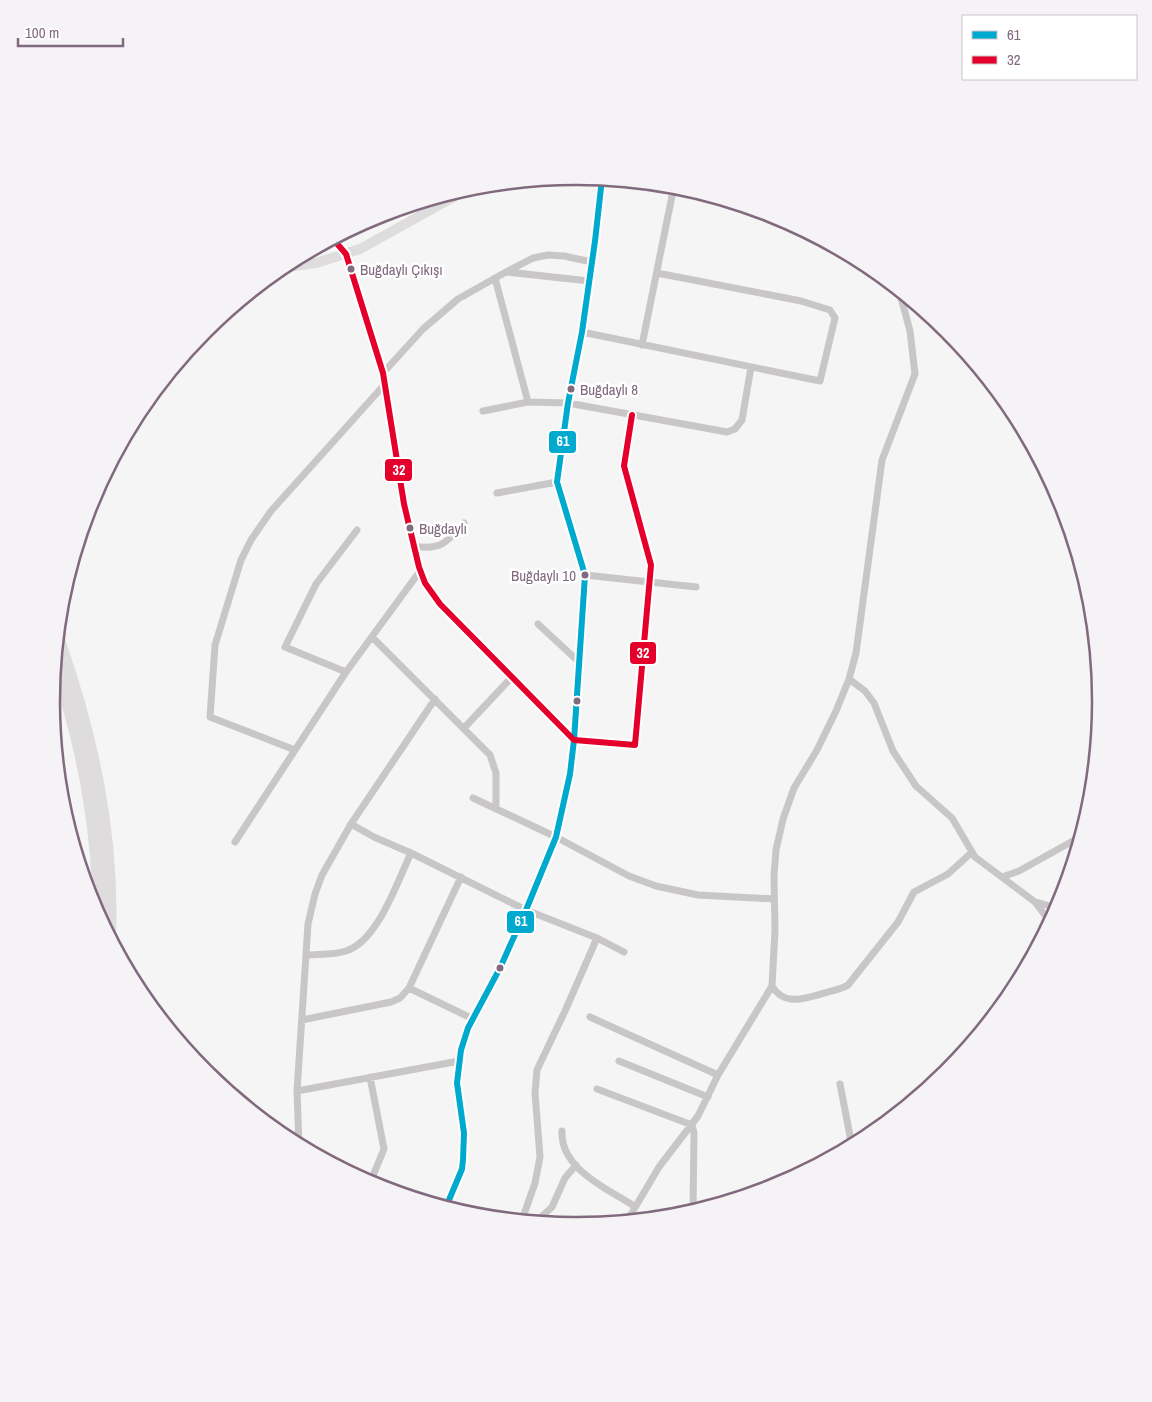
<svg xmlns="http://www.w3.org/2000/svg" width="1152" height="1402" viewBox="0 0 1152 1402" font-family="'Archivo Narrow',sans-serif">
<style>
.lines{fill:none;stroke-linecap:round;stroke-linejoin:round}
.street{stroke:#c9c6c8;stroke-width:7}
.secondary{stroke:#dedcdd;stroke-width:10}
.highway{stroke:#dedcdd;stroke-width:12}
.bus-1-casing{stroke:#fff;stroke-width:10}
.bus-2-casing{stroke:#fff;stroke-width:10}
.bus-1{stroke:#00a9ce;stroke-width:6}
.bus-2{stroke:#e4002b;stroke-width:6}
.bus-dot{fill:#81697e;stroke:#fff;stroke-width:2}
.labels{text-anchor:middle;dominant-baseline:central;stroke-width:5;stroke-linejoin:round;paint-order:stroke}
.bus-label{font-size:15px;fill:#81697e;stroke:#fff;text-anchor:start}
.rim{fill:none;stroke:#81697e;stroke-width:2.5}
.line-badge{stroke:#fff;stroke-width:2}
.badge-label{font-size:14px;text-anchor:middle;font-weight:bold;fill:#fff}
</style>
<rect width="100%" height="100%" fill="#f5f5f5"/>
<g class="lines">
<path class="street" d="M 333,239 L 346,254 L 383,373 L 404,504 L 419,567 L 425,583 L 440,604 L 574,740 L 635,745 L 651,565 L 624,466 L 632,415
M 507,272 L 589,281
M 495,278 L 528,402
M 582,332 L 820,381 L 835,318 L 830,310 L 801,301 L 657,273
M 642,345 L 674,186
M 383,373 L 423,329 L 458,299 L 506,272 L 533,258 L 548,255 L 564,256 L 592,262
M 483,411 L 528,402 L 568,403 L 727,432 L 735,429 L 742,420 L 751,367
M 497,493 L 557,482
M 414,546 C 441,551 447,542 464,523
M 585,575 L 696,587
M 538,624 L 579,662
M 372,637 L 490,755 L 496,773 L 496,809
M 346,672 L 285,647 L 316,584 L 357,530
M 849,679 L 865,691 L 874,703 L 893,751 L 916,786 L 952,818 L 975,857 L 1035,902 L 1050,922
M 464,728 L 512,677
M 295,750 L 210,717 L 215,645 L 241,560 L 251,540 L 271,511 L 385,384
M 473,798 L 556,837 L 629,876 L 656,886 L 698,895 L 774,899
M 351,824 L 374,837 L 411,853 L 526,910 L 597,938 L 624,952
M 235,842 L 346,672 L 420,571
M 1002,877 L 1019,871 L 1080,837
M 1036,902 L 1057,908
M 307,955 C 320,954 334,955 346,951 C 378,941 397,882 411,853
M 772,986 C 784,1006 802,999 821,994 C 830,991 840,990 848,985 L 898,922 L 914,892 L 948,874 L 972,852
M 409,988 L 473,1019
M 590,1017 L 718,1075
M 302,1020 L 391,1002 L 400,998 L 409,988 L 461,877
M 619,1061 L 708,1097
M 840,1084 L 851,1141 L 850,1147
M 597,1089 L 692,1125 L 694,1133 L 693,1211
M 297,1091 L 459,1061
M 562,1131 C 560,1169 608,1189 634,1206
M 299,1145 L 297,1091 L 308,924 L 315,894 L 322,875 L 351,824 L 435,699
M 370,1183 L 384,1149 L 370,1077
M 446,1207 L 462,1169 L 463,1160 L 464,1133 L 457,1083 L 461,1050 L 468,1028 L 500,968 L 526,910 L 556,837 L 570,774 L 574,740 L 585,575 L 557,482 L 568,403 L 582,332 L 595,241 L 602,179
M 522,1220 L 535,1183 L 540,1157 L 535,1093 L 537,1070 L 565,1011 L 597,938
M 627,1221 L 659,1167 L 698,1116 L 718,1075 L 772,986 L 775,930 L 774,876 L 776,850 L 783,819 L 794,788 L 817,750 L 836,711 L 849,679 L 856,653 L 882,460 L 915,374 L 910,331 L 899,290
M 536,1222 L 552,1207 L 565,1178 L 576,1165"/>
<path class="secondary" d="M 280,268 L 316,263 L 360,249 L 470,188"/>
<path class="highway" d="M 58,637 C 92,734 114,833 110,936
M 55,664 C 83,746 98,829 99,916"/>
<defs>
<path id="bus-1" d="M 446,1207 L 462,1169 L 463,1160 L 464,1133 L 457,1083 L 461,1050 L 468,1028 L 500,968 L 526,910 L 556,837 L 570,774 L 574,740 L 585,575 L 557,482 L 568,403 L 582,332 L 595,241 L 602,179"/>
<path id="bus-2" d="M 333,239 L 346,254 L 383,373 L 404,504 L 419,567 L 425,583 L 440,604 L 574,740 L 635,745 L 651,565 L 624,466 L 632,415"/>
</defs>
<use href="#bus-1" class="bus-1-casing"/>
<use href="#bus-2" class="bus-2-casing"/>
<use href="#bus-1" class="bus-1"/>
<use href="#bus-2" class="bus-2"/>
</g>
<g class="bus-dot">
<circle cx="351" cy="269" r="4.5"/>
<circle cx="571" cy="389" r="4.5"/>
<circle cx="410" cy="528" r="4.5"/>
<circle cx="585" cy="575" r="4.5"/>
<circle cx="577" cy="701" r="4.5"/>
<circle cx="500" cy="968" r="4.5"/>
</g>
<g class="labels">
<g class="bus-label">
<text x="360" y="269">Buğdaylı Çıkışı</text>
<text x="580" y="389">Buğdaylı 8</text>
<text x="419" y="528">Buğdaylı</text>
<text x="576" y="575" text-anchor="end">Buğdaylı 10</text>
</g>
</g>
<path d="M0 0H1152V1402H0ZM60 701a516 516 0 1 1 1032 0a516 516 0 1 1-1032 0Z" fill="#f5f3f5" fill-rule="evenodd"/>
<path class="rim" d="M60 701a516 516 0 1 1 1032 0a516 516 0 1 1-1032 0Z"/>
<g class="line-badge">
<rect x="548" y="430" width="29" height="24" rx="5" fill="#00a9ce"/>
<rect x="384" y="458" width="29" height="24" rx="5" fill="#e4002b"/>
<rect x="629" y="641" width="28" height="24" rx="5" fill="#e4002b"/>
<rect x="506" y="910" width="29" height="24" rx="5" fill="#00a9ce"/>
</g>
<g class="badge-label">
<text x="563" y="446">61</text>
<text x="399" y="475">32</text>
<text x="643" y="658">32</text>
<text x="521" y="926">61</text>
</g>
<rect x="962" y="15" width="175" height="65" fill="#ffffff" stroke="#cdc3cb"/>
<rect x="972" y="31" width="25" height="8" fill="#00a9ce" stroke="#cdc3cb"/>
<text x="1007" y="40" font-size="15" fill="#81697e">61</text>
<rect x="972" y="56" width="25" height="8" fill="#e4002b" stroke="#cdc3cb"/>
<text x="1007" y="65" font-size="15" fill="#81697e">32</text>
<path d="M18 38v8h105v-8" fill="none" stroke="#81697e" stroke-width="2.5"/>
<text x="25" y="38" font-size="15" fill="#81697e" stroke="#ffffff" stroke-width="4" paint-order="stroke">100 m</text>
</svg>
